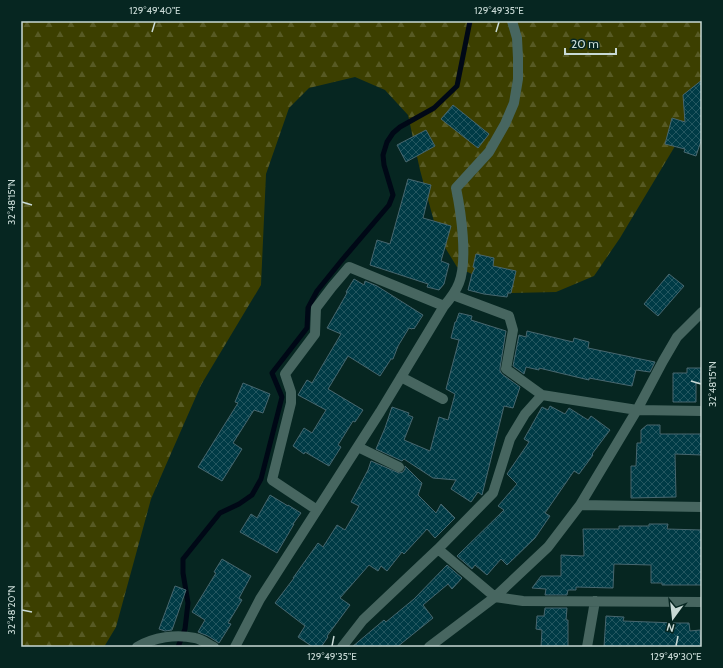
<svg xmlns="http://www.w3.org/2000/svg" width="723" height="668" viewBox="0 0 723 668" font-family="Cabin,sans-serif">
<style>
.forest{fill:url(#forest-firs)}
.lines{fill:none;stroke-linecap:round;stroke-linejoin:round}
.stream{stroke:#000816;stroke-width:5}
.building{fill:url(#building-cross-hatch);stroke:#48676f}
.minor{stroke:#476660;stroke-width:10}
.ticks{fill:none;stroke:#c8d9d5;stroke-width:1.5}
.neatline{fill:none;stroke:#c8d9d5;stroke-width:1.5}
.ticks-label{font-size:10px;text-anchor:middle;fill:#c8d9d5}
</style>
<defs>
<pattern id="forest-firs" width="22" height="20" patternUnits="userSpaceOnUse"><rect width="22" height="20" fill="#3c3f00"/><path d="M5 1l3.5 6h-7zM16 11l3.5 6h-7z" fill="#575a24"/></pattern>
<pattern id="building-cross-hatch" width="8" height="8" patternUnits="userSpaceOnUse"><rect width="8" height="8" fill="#003b46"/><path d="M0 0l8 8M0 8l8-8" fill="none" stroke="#245760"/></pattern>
</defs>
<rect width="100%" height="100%" fill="#062621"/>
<path class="forest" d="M 21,21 L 702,21 L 702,101 L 620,238 L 594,276 L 556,292 L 512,293 L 457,267 L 438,236 L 420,170 L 408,115 L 385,90 L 355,77 L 309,88 L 289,108 L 266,174 L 261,285 L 201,385 L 151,499 L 116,627 L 104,647 L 21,647 Z"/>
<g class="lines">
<path class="stream" d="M 178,647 L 185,629 L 188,603 L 183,573 L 183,559 L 220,513 L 239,504 L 252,495 L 261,479 L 282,397 L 272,373 L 307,328 L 308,308 L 317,291 L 342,260 L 389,205 L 393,195 L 384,165 L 383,155 L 387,142 L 393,133 L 400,127 L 434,108 L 457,86 L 470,21"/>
</g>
<path class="building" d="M 702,80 L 702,138 L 696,156 L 684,152 L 685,149 L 665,144 L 672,118 L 685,122 L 683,95 Z
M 453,105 L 489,134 L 478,148 L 441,119 Z
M 426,130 L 435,146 L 406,162 L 397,145 Z
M 408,179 L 431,185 L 423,218 L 451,226 L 441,261 L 449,264 L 444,284 L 439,290 L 427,287 L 428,284 L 370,265 L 377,240 L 390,244 Z
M 476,254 L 494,258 L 493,266 L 516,271 L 511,293 L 508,293 L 507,297 L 484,294 L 468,290 L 472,274 L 475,268 L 473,267 Z
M 669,274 L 684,286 L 658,316 L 644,304 Z
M 354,279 L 364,285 L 365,281 L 377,286 L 423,315 L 414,329 L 413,328 L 412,329 L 409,328 L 398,346 L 393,359 L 391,359 L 380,376 L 348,356 L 328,389 L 363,410 L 355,422 L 353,421 L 338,445 L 341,447 L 329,466 L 305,452 L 304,454 L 293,446 L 304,428 L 312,433 L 326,410 L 298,395 L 307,380 L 312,383 L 341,334 L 327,328 L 347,293 L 346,292 Z
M 459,313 L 472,316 L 471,320 L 506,331 L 500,368 L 500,371 L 502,374 L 520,387 L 513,408 L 504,406 L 482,495 L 478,492 L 471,502 L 451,489 L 456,480 L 433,478 L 404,459 L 402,461 L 376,449 L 385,428 L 392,407 L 409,413 L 408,415 L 413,417 L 404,440 L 430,451 L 439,417 L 448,420 L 455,394 L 446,389 L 459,340 L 451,338 L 455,322 L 456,322 Z
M 527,331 L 573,342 L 574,338 L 589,342 L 588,348 L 655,362 L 650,372 L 636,370 L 632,386 L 589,378 L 589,380 L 539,368 L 539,370 L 526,367 L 524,374 L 513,366 L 519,335 L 526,337 Z
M 687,368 L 701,368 L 701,383 L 696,383 L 696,402 L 673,402 L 673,373 L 687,373 Z
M 243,383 L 270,394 L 263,413 L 254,410 L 233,443 L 242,449 L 222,481 L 198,467 L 238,403 L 235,402 Z
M 550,406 L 565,414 L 569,408 L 588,420 L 591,416 L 610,430 L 592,454 L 593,455 L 579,474 L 574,471 L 545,513 L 550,516 L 535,538 L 507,565 L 501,559 L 487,575 L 475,565 L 472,569 L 457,556 L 504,510 L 498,506 L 517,484 L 507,474 L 529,442 L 524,439 L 542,407 L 548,410 Z
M 647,425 L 660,425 L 660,434 L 702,434 L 702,455 L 675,454 L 676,497 L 631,498 L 631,466 L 636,466 L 637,443 L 641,443 L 641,430 Z
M 371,461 L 399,473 L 403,472 L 405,469 L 405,466 L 422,483 L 418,495 L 436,513 L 441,504 L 455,518 L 435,538 L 427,529 L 404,554 L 402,552 L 387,571 L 381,566 L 378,571 L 369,565 L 340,598 L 350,605 L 327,636 L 328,637 L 321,647 L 313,647 L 298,637 L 305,626 L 275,603 L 294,578 L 293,578 L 318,543 L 323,547 L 337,525 L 345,530 L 359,506 L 351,502 L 368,470 Z
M 270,495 L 288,506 L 288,505 L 301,513 L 293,524 L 294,524 L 277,553 L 240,532 L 251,514 L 257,518 Z
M 649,524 L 668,524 L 667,529 L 702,530 L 702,585 L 662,585 L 662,583 L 651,583 L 651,565 L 614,564 L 613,588 L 576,587 L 576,590 L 568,590 L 567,595 L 545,595 L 546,589 L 532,588 L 541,576 L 561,576 L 561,555 L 584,556 L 583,529 L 619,529 L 619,526 L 649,526 Z
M 222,559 L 251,576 L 239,598 L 242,600 L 228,623 L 231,624 L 219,643 L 208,636 L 198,632 L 205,620 L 192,612 L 216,573 L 214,572 Z
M 447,565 L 462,578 L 452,589 L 448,584 L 423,605 L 433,618 L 397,647 L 352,647 L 384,620 L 386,622 L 414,599 Z
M 175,586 L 186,590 L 172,630 L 165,631 L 159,629 Z
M 545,608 L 567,608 L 566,620 L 568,620 L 568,647 L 541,647 L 542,630 L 536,629 L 537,616 L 544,616 Z
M 606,616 L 624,617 L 623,621 L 676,623 L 689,623 L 690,631 L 700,630 L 701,647 L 604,647 Z"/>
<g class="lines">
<path class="minor" d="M 453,295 L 509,316 L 513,330 L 506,369 L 542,395
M 401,377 L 443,399
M 358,447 L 399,467
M 580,505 L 702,507
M 317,510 L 272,480 L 291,403 L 291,392 L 285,374 L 315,334 L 316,308 L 332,287 L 349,267 L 444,306
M 438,549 L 495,597 L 523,601 L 702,602
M 137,647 C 154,637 176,634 195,638 C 201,639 208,644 214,647
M 235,647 L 260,599 L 380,412 L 444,306 C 450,299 456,291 459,283 C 468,260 461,212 456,188 L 489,152 L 505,124 L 514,103 L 518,79 L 518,58 L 517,38 L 512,21
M 342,647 L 363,620 L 438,549 L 493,493 L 510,439 L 525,414 L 542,395 L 637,410 L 702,411
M 429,647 L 495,597 L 548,547 L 580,505 L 637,410 L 663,361 L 677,337 L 702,312
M 587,647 L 595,601"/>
</g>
<path class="ticks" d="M 152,32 L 155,22M 496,32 L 499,22M 22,202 L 32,205M 691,381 L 701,384M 22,610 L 32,612M 332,646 L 334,636M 676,646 L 678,636"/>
<rect width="723" height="668" fill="none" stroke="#062621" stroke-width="44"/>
<g transform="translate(673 618) rotate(195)" stroke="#062621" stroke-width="3" paint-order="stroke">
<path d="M0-3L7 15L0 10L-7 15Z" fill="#c8d9d5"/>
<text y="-6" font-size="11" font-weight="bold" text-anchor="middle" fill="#c8d9d5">N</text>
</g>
<path d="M565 48v6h51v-6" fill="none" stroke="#c8d9d5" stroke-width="2"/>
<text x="571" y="48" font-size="12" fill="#c8d9d5" stroke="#062621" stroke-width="3" paint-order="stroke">20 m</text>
<rect x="22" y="22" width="679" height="624" class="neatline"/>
<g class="ticks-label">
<text x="155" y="14">129°49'40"E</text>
<text x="499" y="14">129°49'35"E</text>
<text transform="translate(11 202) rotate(-90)" y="4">32°48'15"N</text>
<text transform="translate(712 384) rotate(-90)" y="4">32°48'15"N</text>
<text transform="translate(11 610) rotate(-90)" y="4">32°48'20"N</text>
<text x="332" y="660">129°49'35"E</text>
<text x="676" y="660">129°49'30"E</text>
</g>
</svg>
